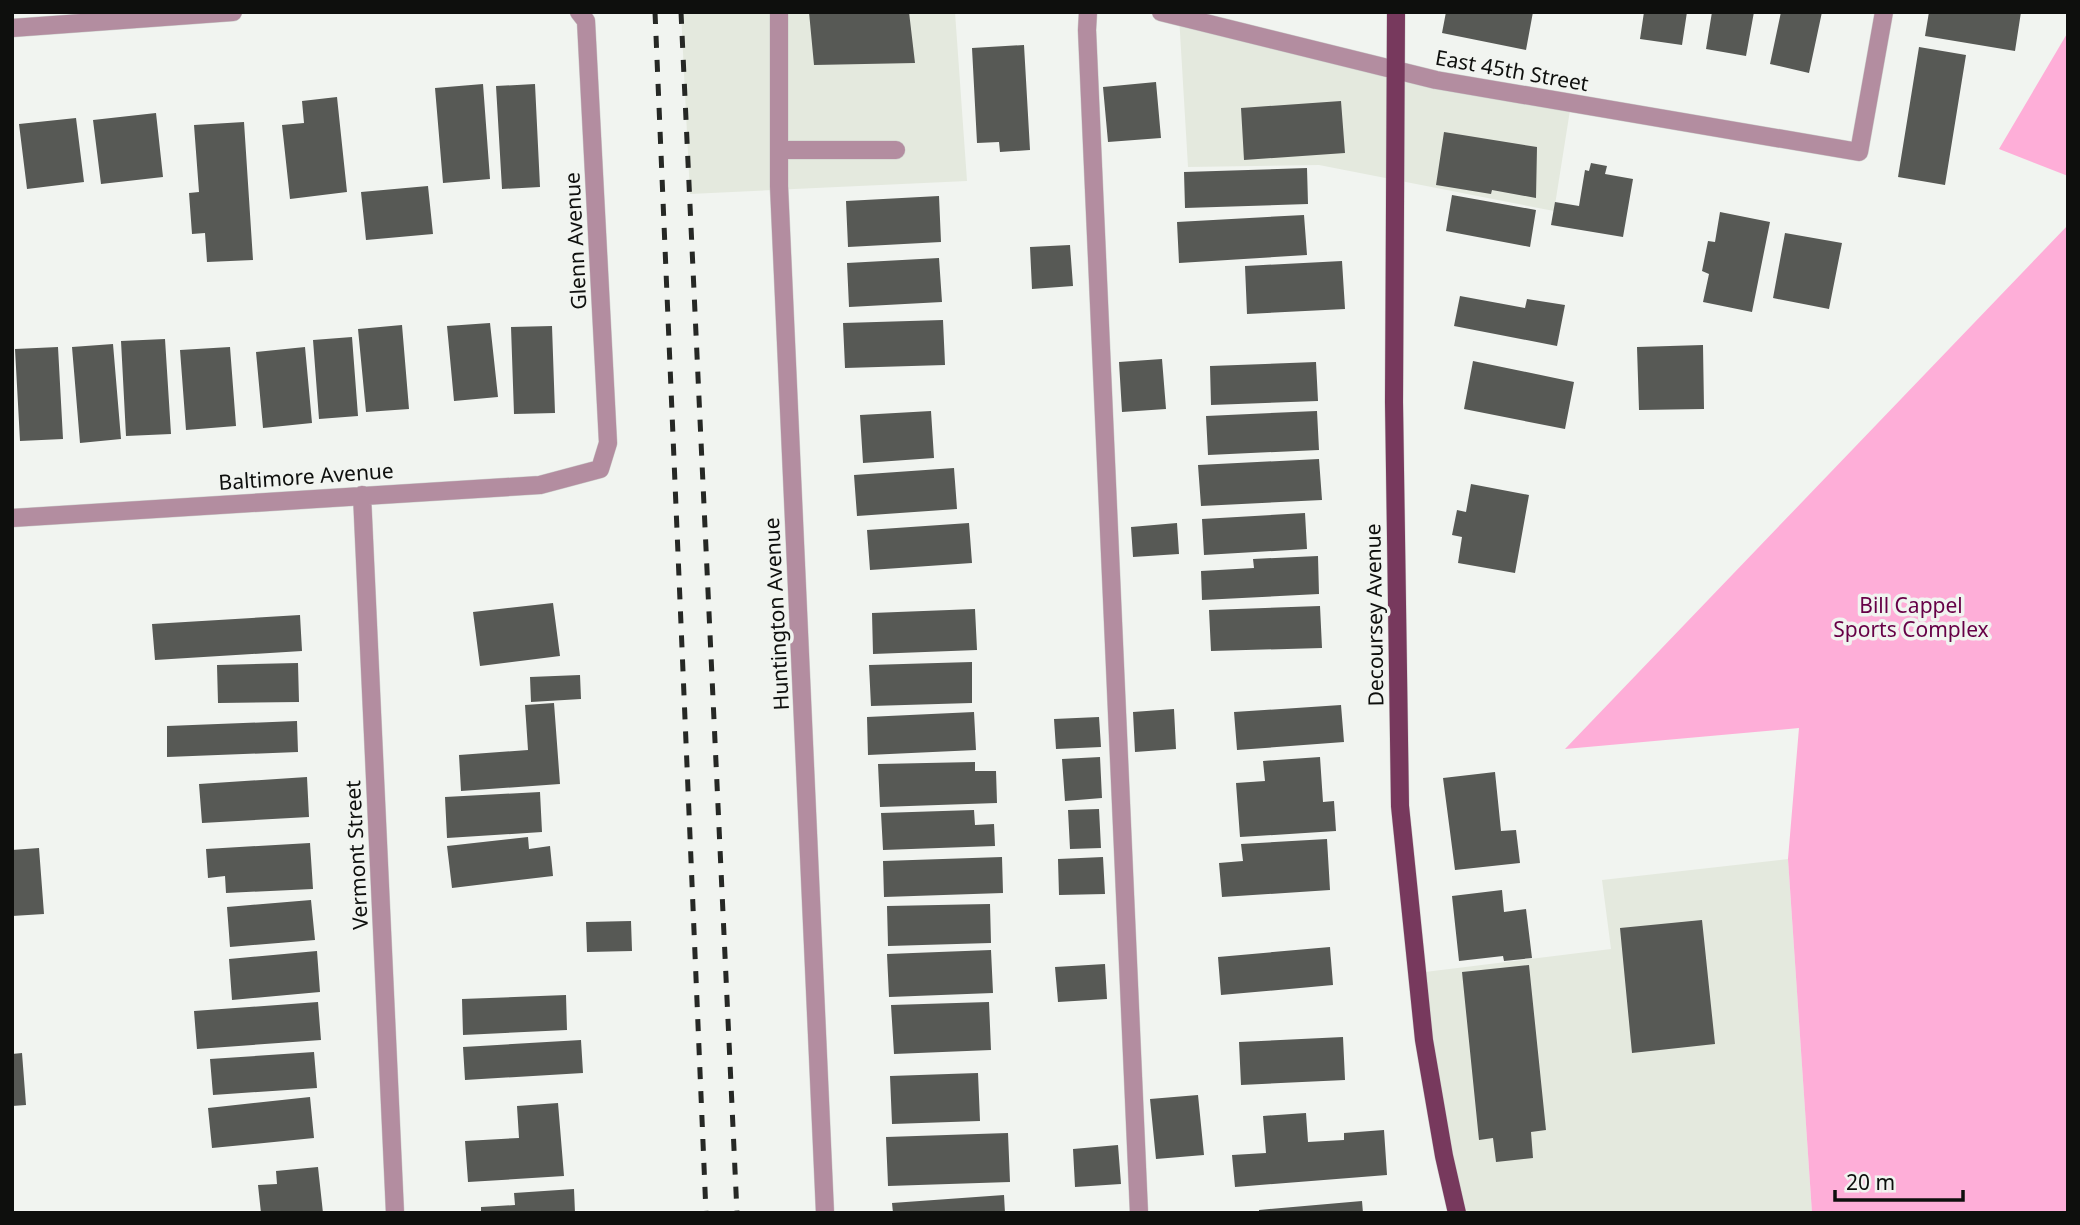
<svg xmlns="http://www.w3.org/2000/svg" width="2080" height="1225" viewBox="0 0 2080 1225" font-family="'Noto Sans',sans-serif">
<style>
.built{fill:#e4e9de}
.green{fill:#feaed8}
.building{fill:#575955}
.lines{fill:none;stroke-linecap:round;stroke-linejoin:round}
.minor-casing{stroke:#cdcfcc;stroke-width:19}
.major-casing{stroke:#cdcfcc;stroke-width:19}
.minor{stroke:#b38da0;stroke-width:18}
.major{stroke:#77395d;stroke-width:18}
.rail{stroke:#262825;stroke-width:5;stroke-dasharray:12 12;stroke-linecap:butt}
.labels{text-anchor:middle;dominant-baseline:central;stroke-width:7;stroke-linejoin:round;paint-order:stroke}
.street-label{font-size:21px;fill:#0e0f0d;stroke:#f1f4f0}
.park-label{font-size:21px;fill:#660046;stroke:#f1f4f0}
</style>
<rect width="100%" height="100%" fill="#f1f4f0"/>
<path class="built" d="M 681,12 L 955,12 L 967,181 L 690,194 Z
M 1179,16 L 1571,104 L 1554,211 L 1319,165 L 1188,167 Z
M 1788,859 L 1812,1213 L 1457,1213 L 1417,973 L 1611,949 L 1602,880 Z"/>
<path class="green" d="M 2068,32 L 2068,176 L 1999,149 Z
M 2068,225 L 2068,1213 L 1812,1213 L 1788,859 L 1799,728 L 1565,749 Z"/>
<path class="building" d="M 809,12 L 909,12 L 915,63 L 814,65 Z
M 1446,12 L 1533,12 L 1526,50 L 1442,33 Z
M 1644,12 L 1687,12 L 1682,45 L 1640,39 Z
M 1712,12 L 1754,12 L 1746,56 L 1706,49 Z
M 1781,12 L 1822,12 L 1809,73 L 1770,64 Z
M 1929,12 L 2021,12 L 2015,51 L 1925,36 Z
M 1024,45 L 1030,150 L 1000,152 L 999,142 L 977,143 L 972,48 Z
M 1919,47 L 1966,55 L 1945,185 L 1898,177 Z
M 1156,82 L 1161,138 L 1108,142 L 1103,87 Z
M 483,84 L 490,179 L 443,183 L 435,88 Z
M 535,84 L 540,187 L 502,189 L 496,86 Z
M 337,97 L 347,192 L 290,199 L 282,125 L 304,123 L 302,101 Z
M 1341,101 L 1345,153 L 1244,160 L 1241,108 Z
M 156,113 L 163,177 L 101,184 L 93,120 Z
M 76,118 L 84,182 L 27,189 L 19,124 Z
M 244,122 L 253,260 L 207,262 L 205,233 L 192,234 L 189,193 L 199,192 L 194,125 Z
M 1444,132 L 1537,147 L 1536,198 L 1492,190 L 1491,194 L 1436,185 Z
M 1591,163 L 1607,166 L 1605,174 L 1633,179 L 1623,237 L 1551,225 L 1555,202 L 1579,206 L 1585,170 L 1589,171 Z
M 1307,168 L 1308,204 L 1185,208 L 1184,172 Z
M 428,186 L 433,234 L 366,240 L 361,192 Z
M 1452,195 L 1536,210 L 1530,247 L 1446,231 Z
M 939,196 L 941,242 L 848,247 L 846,201 Z
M 1720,212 L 1770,222 L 1752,312 L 1703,302 L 1709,274 L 1702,271 L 1708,241 L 1715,242 Z
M 1304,215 L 1307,255 L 1179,263 L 1177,222 Z
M 1785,233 L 1842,243 L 1829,309 L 1773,298 Z
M 1070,245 L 1073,286 L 1032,289 L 1030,247 Z
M 939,258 L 942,302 L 849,307 L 847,263 Z
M 1342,261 L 1345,309 L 1247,314 L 1245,266 Z
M 1460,296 L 1525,308 L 1527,299 L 1565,305 L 1557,346 L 1454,326 Z
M 943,320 L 945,365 L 845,368 L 843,323 Z
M 490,323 L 498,397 L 454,401 L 447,326 Z
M 402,325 L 409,409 L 366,412 L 358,329 Z
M 552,326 L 555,413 L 514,414 L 511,327 Z
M 352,337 L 358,416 L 319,419 L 313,340 Z
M 165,339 L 171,434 L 126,436 L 121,341 Z
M 113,344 L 121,439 L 80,443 L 72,347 Z
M 1703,345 L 1704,409 L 1639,410 L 1637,347 Z
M 58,347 L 63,439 L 20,441 L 15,349 Z
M 230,347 L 236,426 L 186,430 L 180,350 Z
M 305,347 L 312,423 L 263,428 L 256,352 Z
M 1162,359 L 1166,409 L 1122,412 L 1119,362 Z
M 1473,361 L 1574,382 L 1565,429 L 1464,409 Z
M 1316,362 L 1318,401 L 1211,405 L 1210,366 Z
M 931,411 L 934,458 L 863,463 L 860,415 Z
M 1317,411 L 1319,450 L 1208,455 L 1206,416 Z
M 1319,459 L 1322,500 L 1201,506 L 1198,465 Z
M 954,468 L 957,509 L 857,516 L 854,475 Z
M 1471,484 L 1529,495 L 1515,573 L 1458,563 L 1462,537 L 1452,535 L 1457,510 L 1466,512 Z
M 1305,513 L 1307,549 L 1204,555 L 1202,519 Z
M 969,523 L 972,563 L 870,570 L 867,530 Z
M 1177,523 L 1179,554 L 1133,557 L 1131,527 Z
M 1318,556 L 1319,594 L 1202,600 L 1201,571 L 1254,568 L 1253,559 Z
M 553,603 L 560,656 L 480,666 L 473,612 Z
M 1320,606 L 1322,648 L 1211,651 L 1209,610 Z
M 975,609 L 977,650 L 873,654 L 872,613 Z
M 300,615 L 302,651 L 155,660 L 152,624 Z
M 972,662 L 972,703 L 871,706 L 869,665 Z
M 298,663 L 299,702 L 218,703 L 217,665 Z
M 580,675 L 581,699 L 531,702 L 530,677 Z
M 554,703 L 560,784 L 461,791 L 459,755 L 528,750 L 525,705 Z
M 1341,705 L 1344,742 L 1237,750 L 1234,712 Z
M 1174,709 L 1176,749 L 1135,752 L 1133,712 Z
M 974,712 L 976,750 L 868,755 L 867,717 Z
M 1099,717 L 1101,747 L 1056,749 L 1054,719 Z
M 297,721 L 298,752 L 167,757 L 167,726 Z
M 1100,757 L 1102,798 L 1065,801 L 1062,759 Z
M 1320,757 L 1323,802 L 1334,801 L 1336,831 L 1240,837 L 1236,783 L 1265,781 L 1263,761 Z
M 975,762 L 975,771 L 996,771 L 997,803 L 880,807 L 878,764 Z
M 1495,772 L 1501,831 L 1516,830 L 1520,863 L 1455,870 L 1443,778 Z
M 307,777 L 309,817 L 202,823 L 199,784 Z
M 540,792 L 542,832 L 447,838 L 445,797 Z
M 1099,809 L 1101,848 L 1070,849 L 1068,810 Z
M 974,810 L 975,825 L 994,824 L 995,846 L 883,850 L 881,813 Z
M 528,837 L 529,849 L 550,846 L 553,876 L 452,888 L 447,846 Z
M 1327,839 L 1330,890 L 1222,897 L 1219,863 L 1243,861 L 1241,844 Z
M 310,843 L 313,889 L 226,893 L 225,876 L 208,878 L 206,849 Z
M 39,848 L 44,914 L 12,916 L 12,850 Z
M 1002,857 L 1003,893 L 884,897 L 883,861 Z
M 1103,857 L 1105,894 L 1059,895 L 1058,859 Z
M 1502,890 L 1504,912 L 1526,909 L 1532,958 L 1504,961 L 1503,956 L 1459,961 L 1452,896 Z
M 311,900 L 315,940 L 230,947 L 227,907 Z
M 990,904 L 991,943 L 888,946 L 887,906 Z
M 1702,920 L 1715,1044 L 1632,1053 L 1620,928 Z
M 631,921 L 632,951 L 587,952 L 586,922 Z
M 1330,947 L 1333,985 L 1221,995 L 1218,957 Z
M 991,950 L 993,993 L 889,997 L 887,954 Z
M 317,951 L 320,992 L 232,1000 L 229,959 Z
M 1105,964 L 1107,999 L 1058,1002 L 1055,967 Z
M 1529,965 L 1546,1130 L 1531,1132 L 1533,1158 L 1496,1162 L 1493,1138 L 1479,1140 L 1462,972 Z
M 566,995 L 567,1030 L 463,1035 L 462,999 Z
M 318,1002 L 321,1040 L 197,1049 L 194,1011 Z
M 989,1002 L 991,1050 L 894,1054 L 891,1005 Z
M 1343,1037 L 1345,1080 L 1241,1085 L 1239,1042 Z
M 581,1040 L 583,1073 L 465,1080 L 463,1047 Z
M 314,1052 L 317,1088 L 213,1095 L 210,1059 Z
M 22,1053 L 26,1105 L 12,1106 L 12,1054 Z
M 978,1073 L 980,1121 L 892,1124 L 890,1076 Z
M 1198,1095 L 1204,1155 L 1156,1159 L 1150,1099 Z
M 310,1097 L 314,1138 L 212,1148 L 208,1108 Z
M 558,1103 L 564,1176 L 468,1182 L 465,1141 L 519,1138 L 517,1106 Z
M 1306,1113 L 1308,1142 L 1344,1140 L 1344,1133 L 1384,1130 L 1387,1175 L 1235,1187 L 1232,1155 L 1266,1153 L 1263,1116 Z
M 1008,1133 L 1010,1182 L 888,1186 L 886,1137 Z
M 1118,1145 L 1121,1184 L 1075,1187 L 1073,1149 Z
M 318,1167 L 323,1213 L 261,1213 L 258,1185 L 277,1184 L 276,1171 Z
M 574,1189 L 575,1213 L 481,1213 L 481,1207 L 515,1205 L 514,1193 Z
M 1004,1195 L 1005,1213 L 893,1213 L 892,1203 Z
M 1362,1201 L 1363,1213 L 1259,1213 L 1259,1210 Z"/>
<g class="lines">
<defs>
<path id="minor" d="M 779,12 L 779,186 L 825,1213
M 1088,12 L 1087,30 L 1139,1213
M 1161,12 L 1436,80 L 1859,152 L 1884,12
M 12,28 L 233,12
M 779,150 L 896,150
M 362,495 L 395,1213
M 12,518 L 540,485 L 600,469 L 608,443 L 586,21 L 579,12"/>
<path id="major" d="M 1396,12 L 1394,402 L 1400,806 L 1424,1040 L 1444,1156 L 1457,1213"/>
</defs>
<use href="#minor" class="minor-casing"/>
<use href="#major" class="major-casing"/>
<use href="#minor" class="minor"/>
<use href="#major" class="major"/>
<path class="rail" d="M 655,12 L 706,1213
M 681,12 L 737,1213"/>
</g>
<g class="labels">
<g class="street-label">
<text transform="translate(1512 70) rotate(10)">East 45th Street</text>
<text transform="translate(575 241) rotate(-93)">Glenn Avenue</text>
<text transform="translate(306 476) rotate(-4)">Baltimore Avenue</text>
<text transform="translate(776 614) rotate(-93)">Huntington Avenue</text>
<text transform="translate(1374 615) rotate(-91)">Decoursey Avenue</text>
<text transform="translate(356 855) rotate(-93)">Vermont Street</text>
</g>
<g class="park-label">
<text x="1911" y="605">Bill Cappel<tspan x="1911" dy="24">Sports Complex</tspan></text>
</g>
</g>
<rect width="2080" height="1225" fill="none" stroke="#0e0f0d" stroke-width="28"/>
<path d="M1835 1190v10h128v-10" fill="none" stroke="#0e0f0d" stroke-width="3.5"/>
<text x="1846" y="1190" font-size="21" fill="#0e0f0d" stroke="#f1f4f0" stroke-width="5" paint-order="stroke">20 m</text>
</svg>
